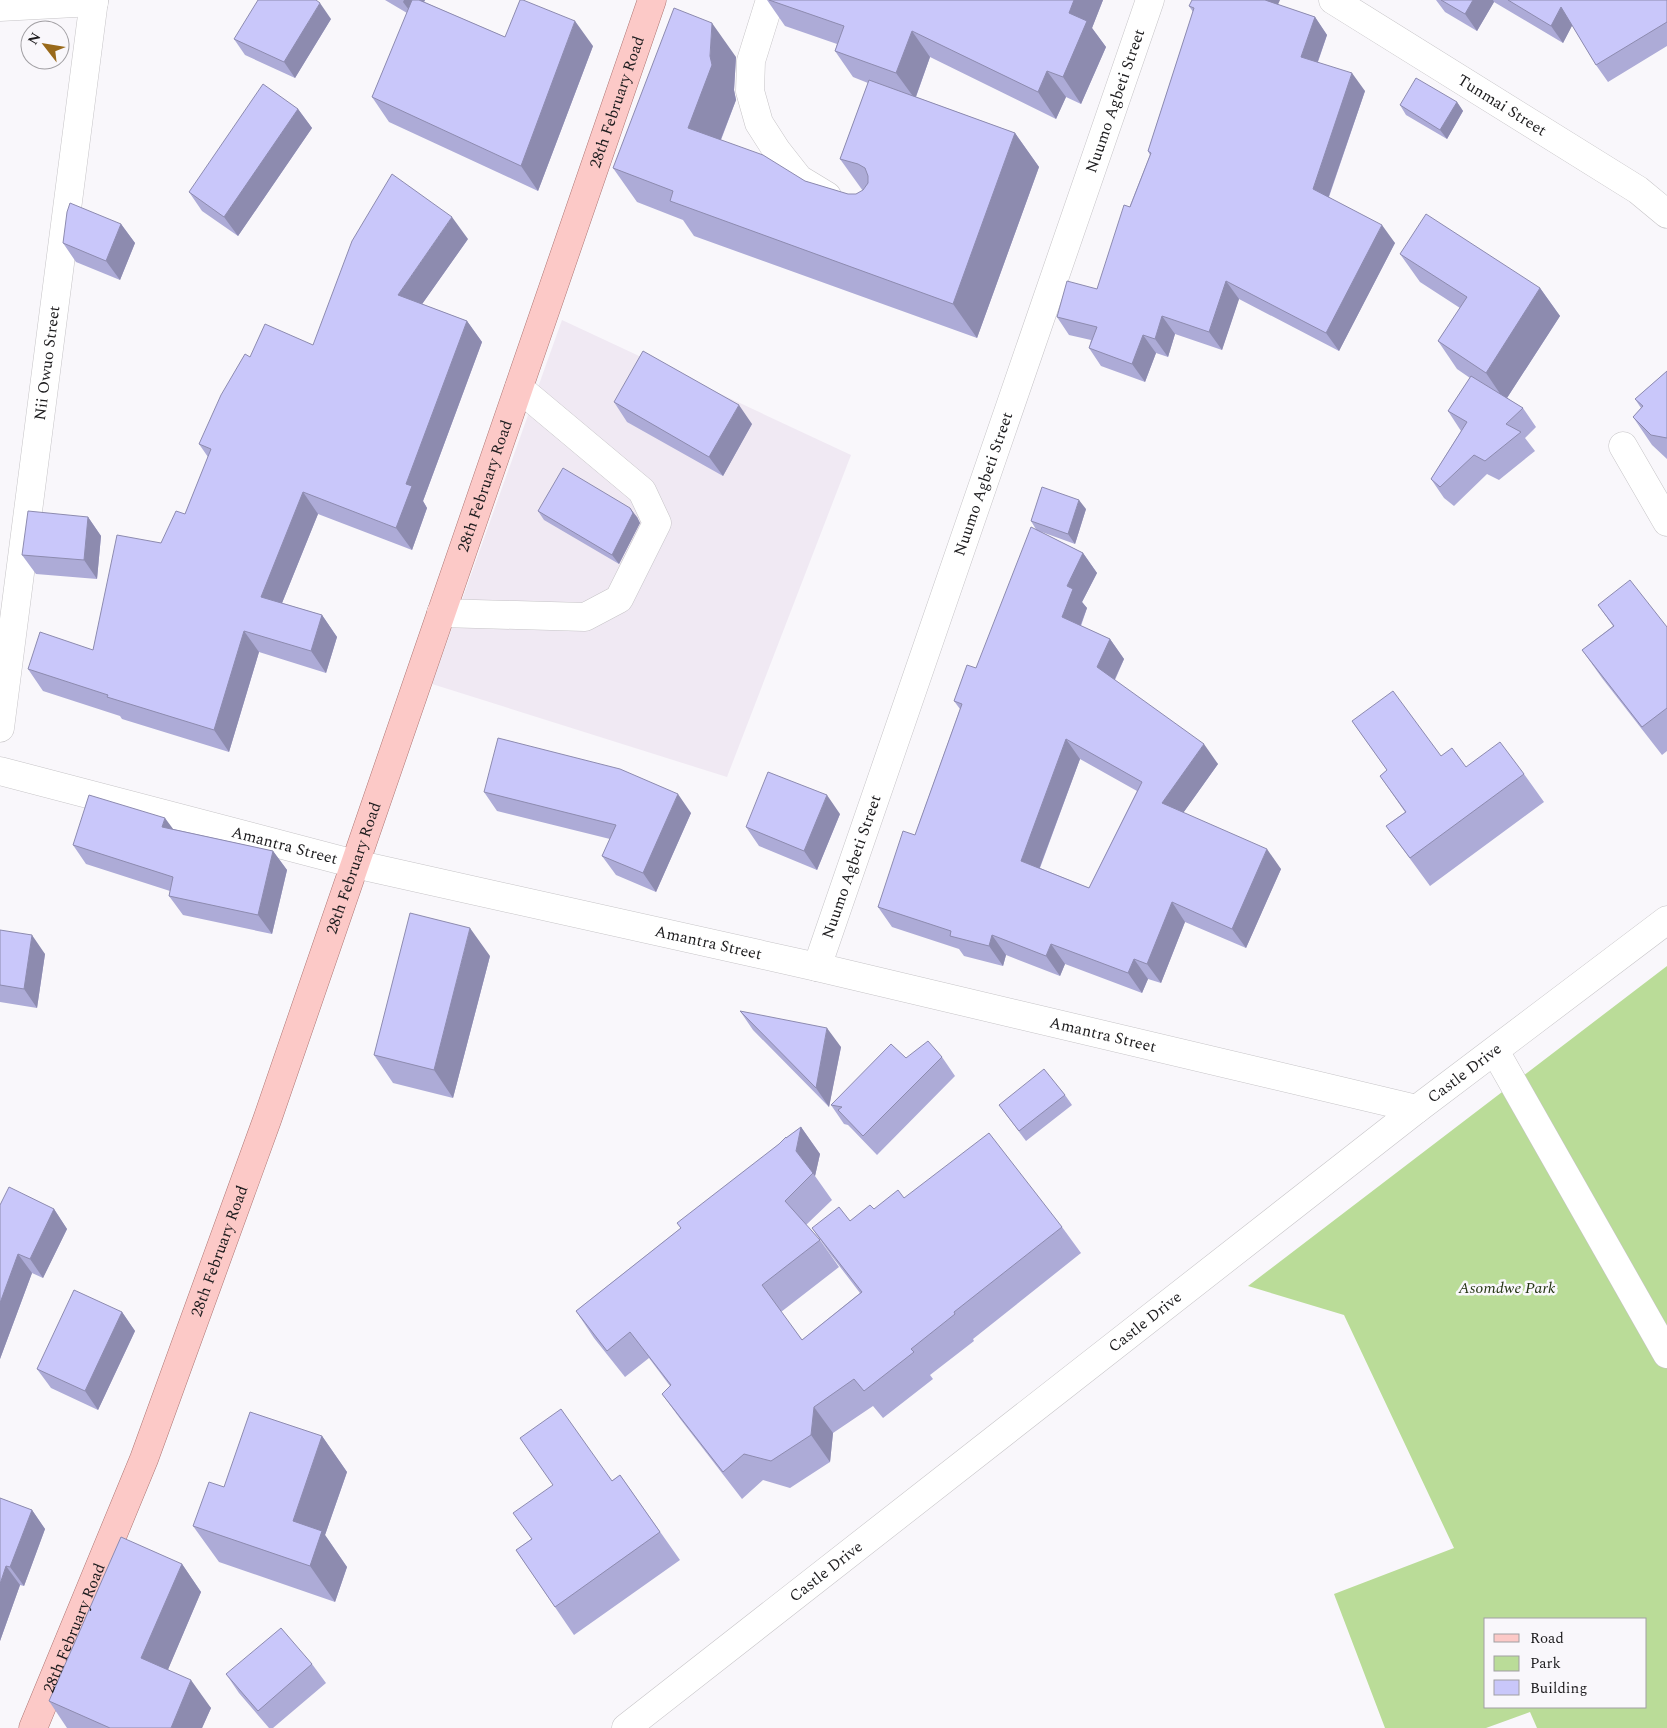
<svg xmlns="http://www.w3.org/2000/svg" width="1667" height="1728" viewBox="0 0 1667 1728" font-family="Spectral,serif">
<style>
.built{fill:#f0e9f3}
.green{fill:#badc98;fill-rule:evenodd}
.lines{fill:none;stroke-linecap:round;stroke-linejoin:round}
.minor-casing{stroke:#c6c4c7;stroke-width:29}
.major-casing{stroke:#ad7573;stroke-width:29}
.minor{stroke:#fff;stroke-width:28}
.major{stroke:#fcc9c7;stroke-width:28}
.wall{fill:#adabd7;fill-rule:evenodd}
.shaded-wall{fill:#8d8baf}
.building{fill:#c9c7fa;stroke:#8d8baf;fill-rule:evenodd}
.labels{text-anchor:middle;dominant-baseline:central;stroke-width:5;stroke-linejoin:round;paint-order:stroke}
.street-label{font-size:16px;fill:#1d1c1e;stroke:#f9f7fb}
.park-label{font-size:16px;font-style:italic;fill:#253513;stroke:#f9f7fb}
</style>
<rect width="100%" height="100%" fill="#f9f7fb"/>
<path class="built" d="M 562,320 L 851,455 L 727,777 L 432,684 Z"/>
<path class="green" d="M 1667,966 L 1667,1728 L 1537,1728 L 1530,1712 L 1486,1728 L 1385,1728 L 1334,1594 L 1454,1548 L 1344,1315 L 1248,1286 ZM 1486,1619 L 1646,1619 L 1646,1707 L 1486,1707 Z"/>
<g class="lines">
<defs>
<g id="minor">
<path d="M 770,0 L 751,61 L 750,91 L 759,123 L 777,151 L 799,179 L 827,196"/>
<path id="s1" d="M 1333,0 L 1638,190 L 1667,214"/>
<path d="M 0,7 L 94,2"/>
<path d="M 1623,446 L 1667,522"/>
<path d="M 441,613 L 585,617 L 619,599 L 657,523 L 642,491 L 519,388"/>
<path id="s2" d="M 0,728 L 94,0"/>
<path id="s3" d="M 0,771 L 355,864 L 817,967 L 1417,1109"/>
<path id="s4" d="M 817,967 L 1150,0"/>
<path d="M 1495,1051 L 1667,1354"/>
<path id="s5" d="M 626,1728 L 1417,1109 L 1667,920"/>
</g>
<g id="major">
<path id="s6" d="M 33,1728 L 144,1459 L 267,1120 L 652,0"/>
</g>
</defs>
<use href="#minor" class="minor-casing"/>
<use href="#major" class="major-casing"/>
<use href="#minor" class="minor"/>
<use href="#major" class="major"/>
</g>
<path class="wall" d="M 385,0 L 425,0 L 424,2 L 505,37 L 593,46 L 538,191 L 389,122 L 372,97 L 407,13 Z
M 767,0 L 1103,0 L 1092,28 L 1106,47 L 1081,104 L 1066,97 L 1056,119 L 930,57 L 916,97 L 1015,133 L 1039,167 L 977,338 L 694,236 L 683,220 L 637,202 L 613,168 L 736,57 L 734,90 L 736,100 L 721,140 L 805,181 L 848,194 L 856,194 L 863,191 L 840,159 L 868,83 L 853,77 L 835,51 L 837,44 L 785,26 Z
M 1436,0 L 1667,0 L 1667,46 L 1608,82 L 1596,65 L 1572,25 L 1563,43 L 1494,2 L 1477,31 L 1445,12 Z
M 1278,5 L 1315,17 L 1327,35 L 1318,62 L 1365,91 L 1329,197 L 1395,243 L 1339,351 L 1239,299 L 1222,350 L 1175,334 L 1168,357 L 1156,353 L 1145,382 L 1101,366 L 1089,348 L 1091,340 L 1069,335 L 1057,317 L 1097,289 L 1150,155 L 1148,151 L 1193,12 L 1189,6 Z
M 331,19 L 295,78 L 245,55 L 234,39 Z
M 1457,102 L 1463,111 L 1447,139 L 1406,115 L 1400,105 Z
M 298,109 L 312,128 L 238,236 L 202,211 L 189,192 Z
M 121,224 L 135,243 L 120,280 L 76,262 L 63,243 Z
M 468,239 L 422,304 L 467,321 L 482,342 L 423,501 L 427,508 L 412,550 L 318,514 L 282,603 L 322,615 L 337,637 L 326,673 L 259,652 L 229,752 L 122,719 L 120,716 L 43,691 L 28,669 L 93,650 L 161,543 L 185,514 L 208,457 L 199,444 L 250,357 L 313,345 Z
M 1400,254 L 1540,288 L 1560,316 L 1507,398 L 1523,408 L 1536,427 L 1525,438 L 1535,451 L 1499,480 L 1487,474 L 1454,506 L 1444,498 L 1431,479 L 1461,431 L 1448,411 L 1470,378 L 1457,369 L 1438,341 L 1460,308 L 1420,282 Z
M 1667,371 L 1667,459 L 1652,445 L 1633,417 L 1641,408 L 1635,399 Z
M 614,402 L 752,424 L 723,476 L 627,422 Z
M 1086,509 L 1075,544 L 1039,531 L 1083,553 L 1097,573 L 1082,602 L 1087,608 L 1081,626 L 1110,639 L 1124,659 L 1115,680 L 1218,764 L 1183,813 L 1281,869 L 1246,948 L 1185,922 L 1161,983 L 1148,979 L 1142,993 L 1065,964 L 1060,976 L 1006,955 L 1003,966 L 964,956 L 959,949 L 892,927 L 878,907 L 915,835 L 960,709 L 954,701 L 976,668 L 1037,531 L 1031,521 ZM 1080,759 L 1137,791 L 1089,888 L 1040,868 Z
M 538,511 L 637,517 L 640,523 L 619,564 L 544,520 Z
M 88,517 L 101,536 L 97,579 L 36,574 L 22,555 Z
M 1598,605 L 1667,627 L 1667,751 L 1662,755 L 1602,678 L 1582,650 L 1613,626 Z
M 1352,721 L 1441,756 L 1466,767 L 1524,774 L 1544,802 L 1430,886 L 1386,826 L 1405,812 L 1380,776 L 1387,770 Z
M 484,792 L 691,813 L 656,892 L 616,875 L 602,856 L 610,839 L 497,811 Z
M 840,814 L 817,870 L 759,846 L 746,827 Z
M 173,829 L 273,851 L 287,870 L 272,934 L 183,915 L 169,896 L 170,891 L 86,864 L 73,845 Z
M 0,930 L 45,954 L 37,1008 L 0,1002 Z
M 490,956 L 453,1098 L 393,1083 L 374,1055 Z
M 740,1011 L 841,1047 L 829,1107 L 753,1030 Z
M 942,1057 L 955,1076 L 877,1155 L 852,1129 L 848,1125 L 844,1124 L 831,1105 L 906,1058 Z
M 1065,1095 L 1072,1105 L 1026,1141 L 999,1105 Z
M 801,1127 L 820,1154 L 815,1176 L 832,1200 L 806,1225 L 820,1240 L 839,1267 L 781,1312 L 802,1340 L 860,1293 L 831,1255 L 812,1228 L 850,1221 L 874,1209 L 904,1198 L 1062,1227 L 1081,1253 L 973,1339 L 974,1341 L 930,1375 L 933,1379 L 883,1418 L 873,1406 L 833,1433 L 830,1462 L 790,1488 L 763,1480 L 742,1499 L 681,1420 L 662,1394 L 670,1386 L 649,1358 L 625,1377 L 594,1338 L 576,1311 L 681,1228 L 786,1138 Z
M 0,1205 L 54,1209 L 67,1229 L 43,1278 L 32,1273 L 0,1359 Z
M 122,1312 L 135,1331 L 98,1410 L 51,1388 L 37,1369 Z
M 322,1436 L 347,1472 L 325,1535 L 347,1567 L 335,1602 L 219,1562 L 193,1526 L 224,1487 Z
M 620,1475 L 680,1560 L 574,1635 L 516,1550 Z
M 0,1498 L 32,1510 L 45,1529 L 24,1586 L 20,1585 L 0,1641 Z
M 182,1564 L 201,1592 L 168,1669 L 211,1708 L 202,1728 L 67,1728 L 49,1701 Z
M 312,1664 L 326,1683 L 273,1728 L 269,1728 L 239,1693 L 226,1674 Z"/>
<path class="shaded-wall" d="M 404,0 L 425,0 L 415,18 L 403,2 Z
M 1074,0 L 1103,0 L 1092,28 L 1106,47 L 1081,104 L 1063,77 L 1069,13 Z
M 1262,0 L 1280,0 L 1273,16 Z
M 1473,0 L 1493,0 L 1494,2 L 1477,31 L 1465,14 Z
M 320,3 L 331,19 L 295,78 L 284,62 Z
M 1561,7 L 1573,24 L 1563,43 L 1551,26 Z
M 1315,17 L 1327,35 L 1313,75 L 1301,57 Z
M 575,21 L 593,46 L 538,191 L 521,166 Z
M 712,23 L 736,57 L 734,90 L 736,100 L 712,162 L 688,128 L 710,56 Z
M 912,31 L 930,57 L 915,99 L 896,73 Z
M 1047,71 L 1066,97 L 1056,119 L 1038,92 Z
M 1352,73 L 1365,91 L 1325,207 L 1313,189 Z
M 1457,102 L 1463,111 L 1447,139 L 1440,130 Z
M 298,109 L 312,128 L 238,236 L 224,217 Z
M 1015,133 L 1039,167 L 977,338 L 953,304 Z
M 452,217 L 468,239 L 413,317 L 398,295 Z
M 121,224 L 135,243 L 120,280 L 106,261 Z
M 1382,225 L 1395,243 L 1339,351 L 1326,333 Z
M 1226,281 L 1239,299 L 1222,350 L 1209,332 Z
M 1540,288 L 1560,316 L 1505,401 L 1486,373 Z
M 1162,316 L 1175,334 L 1168,357 L 1155,339 Z
M 467,321 L 482,342 L 423,501 L 427,508 L 412,550 L 396,528 L 406,484 Z
M 1143,335 L 1156,353 L 1145,382 L 1132,364 Z
M 739,405 L 752,424 L 723,476 L 709,457 Z
M 303,492 L 318,514 L 276,618 L 261,597 Z
M 1079,500 L 1086,509 L 1075,544 L 1068,534 Z
M 630,508 L 637,517 L 640,523 L 619,564 L 612,555 Z
M 88,517 L 101,536 L 97,579 L 84,560 Z
M 1083,553 L 1097,573 L 1082,602 L 1087,608 L 1076,637 L 1062,617 L 1067,586 Z
M 322,615 L 337,637 L 326,673 L 311,651 Z
M 244,631 L 259,652 L 229,752 L 214,730 Z
M 1110,639 L 1124,659 L 1111,687 L 1097,667 Z
M 1066,739 L 1080,759 L 1035,880 L 1021,861 Z
M 1204,744 L 1218,764 L 1176,823 L 1162,803 Z
M 678,794 L 691,813 L 656,892 L 643,873 Z
M 827,795 L 840,814 L 817,870 L 804,851 Z
M 165,818 L 179,837 L 162,827 Z
M 1267,849 L 1281,869 L 1246,948 L 1232,929 Z
M 273,851 L 287,870 L 272,934 L 258,915 Z
M 1172,902 L 1185,922 L 1161,983 L 1147,964 Z
M 470,928 L 490,956 L 453,1098 L 434,1070 Z
M 32,935 L 45,954 L 37,1008 L 24,989 Z
M 992,935 L 1006,955 L 1003,966 L 989,946 Z
M 1051,944 L 1065,964 L 1060,976 L 1046,956 Z
M 1134,959 L 1148,979 L 1142,993 L 1128,973 Z
M 827,1028 L 841,1047 L 829,1107 L 816,1088 Z
M 801,1127 L 820,1154 L 815,1176 L 796,1151 Z
M 54,1209 L 67,1229 L 43,1278 L 30,1259 Z
M 18,1254 L 32,1273 L 0,1359 L 0,1303 Z
M 122,1312 L 135,1331 L 98,1410 L 85,1391 Z
M 814,1407 L 833,1433 L 830,1462 L 811,1435 Z
M 322,1436 L 347,1472 L 325,1535 L 347,1567 L 335,1602 L 310,1566 L 293,1521 Z
M 32,1510 L 45,1529 L 24,1586 L 10,1567 Z
M 182,1564 L 201,1592 L 161,1686 L 141,1658 Z
M 6,1566 L 20,1585 L 0,1641 L 0,1584 Z
M 191,1680 L 211,1708 L 202,1728 L 171,1728 Z"/>
<path class="building" d="M 258,0 L 316,0 L 320,3 L 284,62 L 234,39 Z
M 412,0 L 419,0 L 505,37 L 520,0 L 523,0 L 575,21 L 521,166 L 372,97 Z
M 769,0 L 1074,0 L 1069,13 L 1087,21 L 1063,77 L 1047,71 L 1038,92 L 912,31 L 896,73 L 835,51 L 844,26 Z
M 1192,0 L 1265,0 L 1315,17 L 1301,57 L 1352,73 L 1313,189 L 1382,225 L 1326,333 L 1226,281 L 1209,332 L 1162,316 L 1155,339 L 1143,335 L 1132,364 L 1089,348 L 1097,327 L 1057,317 L 1067,281 L 1097,289 L 1124,205 L 1130,207 L 1151,153 L 1148,151 L 1194,8 L 1189,6 Z
M 1441,0 L 1473,0 L 1465,14 Z
M 1508,0 L 1667,0 L 1667,22 L 1596,65 L 1561,7 L 1551,26 Z
M 674,8 L 712,23 L 710,56 L 712,65 L 688,128 L 763,155 L 805,181 L 848,194 L 856,194 L 863,190 L 868,183 L 868,176 L 865,168 L 858,164 L 840,159 L 869,80 L 1015,133 L 953,304 L 670,201 L 673,191 L 613,168 Z
M 1416,78 L 1457,102 L 1440,130 L 1400,105 Z
M 263,84 L 298,109 L 224,217 L 189,192 Z
M 392,174 L 452,217 L 398,295 L 467,321 L 406,484 L 412,486 L 396,528 L 303,492 L 261,597 L 322,615 L 311,651 L 244,631 L 214,730 L 107,697 L 108,695 L 28,669 L 40,632 L 93,650 L 117,535 L 161,543 L 176,511 L 185,514 L 211,449 L 199,444 L 221,395 L 245,354 L 250,357 L 265,324 L 313,345 L 352,241 Z
M 70,203 L 121,224 L 106,261 L 63,243 L 67,212 Z
M 1426,214 L 1540,288 L 1486,373 L 1438,341 L 1467,297 L 1400,254 Z
M 643,351 L 739,405 L 709,457 L 614,402 Z
M 1667,371 L 1667,438 L 1651,435 L 1633,417 L 1643,406 L 1635,399 Z
M 1471,376 L 1523,408 L 1506,424 L 1521,432 L 1485,461 L 1474,455 L 1440,487 L 1431,479 L 1467,422 L 1448,411 Z
M 563,468 L 630,508 L 633,513 L 612,555 L 538,511 Z
M 1042,487 L 1079,500 L 1068,534 L 1031,521 Z
M 28,511 L 88,517 L 84,560 L 22,555 Z
M 1031,527 L 1083,553 L 1067,586 L 1073,589 L 1062,617 L 1110,639 L 1097,667 L 1204,744 L 1162,803 L 1267,849 L 1232,929 L 1172,902 L 1147,964 L 1134,959 L 1128,973 L 1051,944 L 1046,956 L 992,935 L 989,946 L 950,936 L 951,931 L 878,907 L 903,831 L 915,835 L 962,704 L 954,701 L 967,665 L 976,668 ZM 1066,739 L 1142,782 L 1089,888 L 1021,861 Z
M 1630,580 L 1667,627 L 1667,708 L 1642,727 L 1582,650 L 1614,626 L 1598,605 Z
M 1393,691 L 1441,756 L 1452,748 L 1466,767 L 1500,742 L 1524,774 L 1410,858 L 1386,826 L 1406,812 L 1380,776 L 1387,770 L 1352,721 Z
M 498,738 L 620,769 L 678,794 L 643,873 L 602,856 L 616,825 L 484,792 Z
M 768,772 L 827,795 L 804,851 L 746,827 Z
M 89,795 L 165,818 L 162,827 L 273,851 L 258,915 L 169,896 L 173,877 L 73,845 Z
M 410,913 L 470,928 L 434,1070 L 374,1055 Z
M 0,930 L 32,935 L 24,989 L 0,985 Z
M 740,1011 L 827,1028 L 816,1088 Z
M 928,1041 L 942,1057 L 863,1136 L 838,1110 L 842,1107 L 831,1105 L 891,1044 L 906,1058 Z
M 1044,1069 L 1065,1095 L 1019,1131 L 999,1105 Z
M 801,1127 L 796,1151 L 813,1173 L 785,1201 L 820,1240 L 762,1285 L 802,1340 L 862,1292 L 812,1228 L 839,1207 L 850,1221 L 870,1205 L 874,1209 L 898,1190 L 904,1198 L 989,1133 L 1062,1227 L 954,1312 L 955,1314 L 911,1349 L 914,1352 L 864,1391 L 854,1379 L 814,1407 L 811,1435 L 771,1461 L 744,1454 L 723,1472 L 662,1394 L 671,1385 L 630,1332 L 607,1351 L 576,1311 L 681,1228 L 677,1223 L 779,1144 L 786,1137 L 786,1138 Z
M 9,1187 L 54,1209 L 30,1259 L 18,1254 L 0,1303 L 0,1205 Z
M 74,1290 L 122,1312 L 85,1391 L 37,1369 Z
M 561,1409 L 612,1481 L 620,1475 L 660,1532 L 555,1607 L 516,1550 L 532,1539 L 513,1513 L 553,1485 L 520,1438 Z
M 250,1412 L 322,1436 L 293,1521 L 322,1531 L 310,1566 L 193,1526 L 209,1482 L 224,1487 Z
M 0,1498 L 32,1510 L 10,1567 L 6,1566 L 0,1584 Z
M 121,1537 L 182,1564 L 141,1658 L 191,1680 L 171,1728 L 110,1728 L 49,1701 Z
M 281,1628 L 312,1664 L 258,1711 L 226,1674 Z"/>
<g class="labels">
<g class="street-label">
<text stroke="none"><textPath href="#s4" startOffset="916">Nuumo Agbeti Street</textPath></text>
<text stroke="none"><textPath href="#s6" startOffset="1728">28th February Road</textPath></text>
<text stroke="none"><textPath href="#s1" startOffset="199">Tunmai Street</textPath></text>
<text stroke="none"><textPath href="#s2" startOffset="368">Nii Owuo Street</textPath></text>
<text stroke="none"><textPath href="#s4" startOffset="511">Nuumo Agbeti Street</textPath></text>
<text stroke="none"><textPath href="#s6" startOffset="1322">28th February Road</textPath></text>
<text stroke="none"><textPath href="#s3" startOffset="294">Amantra Street</textPath></text>
<text stroke="none"><textPath href="#s4" startOffset="106">Nuumo Agbeti Street</textPath></text>
<text stroke="none"><textPath href="#s6" startOffset="918">28th February Road</textPath></text>
<text stroke="none"><textPath href="#s3" startOffset="729">Amantra Street</textPath></text>
<text stroke="none"><textPath href="#s3" startOffset="1134">Amantra Street</textPath></text>
<text stroke="none"><textPath href="#s5" startOffset="1064">Castle Drive</textPath></text>
<text stroke="none"><textPath href="#s6" startOffset="512">28th February Road</textPath></text>
<text stroke="none"><textPath href="#s5" startOffset="659">Castle Drive</textPath></text>
<text stroke="none"><textPath href="#s5" startOffset="254">Castle Drive</textPath></text>
<text stroke="none"><textPath href="#s6" startOffset="108">28th February Road</textPath></text>
</g>
<g class="park-label">
<text x="1507" y="1288">Asomdwe Park</text>
</g>
</g>
<rect x="1484" y="1618" width="162" height="90" fill="#f9f7fb" stroke="#a19fa3"/>
<rect x="1494" y="1634" width="25" height="8" fill="#fcc9c7" stroke="#a19fa3"/>
<text x="1530" y="1643" font-size="15" fill="#1d1c1e">Road</text>
<rect x="1494" y="1656" width="25" height="15" fill="#badc98" stroke="#a19fa3"/>
<text x="1530" y="1668" font-size="15" fill="#1d1c1e">Park</text>
<rect x="1494" y="1680" width="25" height="15" fill="#c9c7fa" stroke="#a19fa3"/>
<text x="1530" y="1693" font-size="15" fill="#1d1c1e">Building</text>
<g transform="translate(45 45) rotate(301)"><circle r="24" fill="#f9f7fb" stroke="#a19fa3"/>
<path d="M0-4L9 19L0 12L-9 19Z" fill="#99691a"/>
<text y="-8" font-size="14" font-weight="bold" text-anchor="middle" fill="#1d1c1e">N</text>
</g>
</svg>
